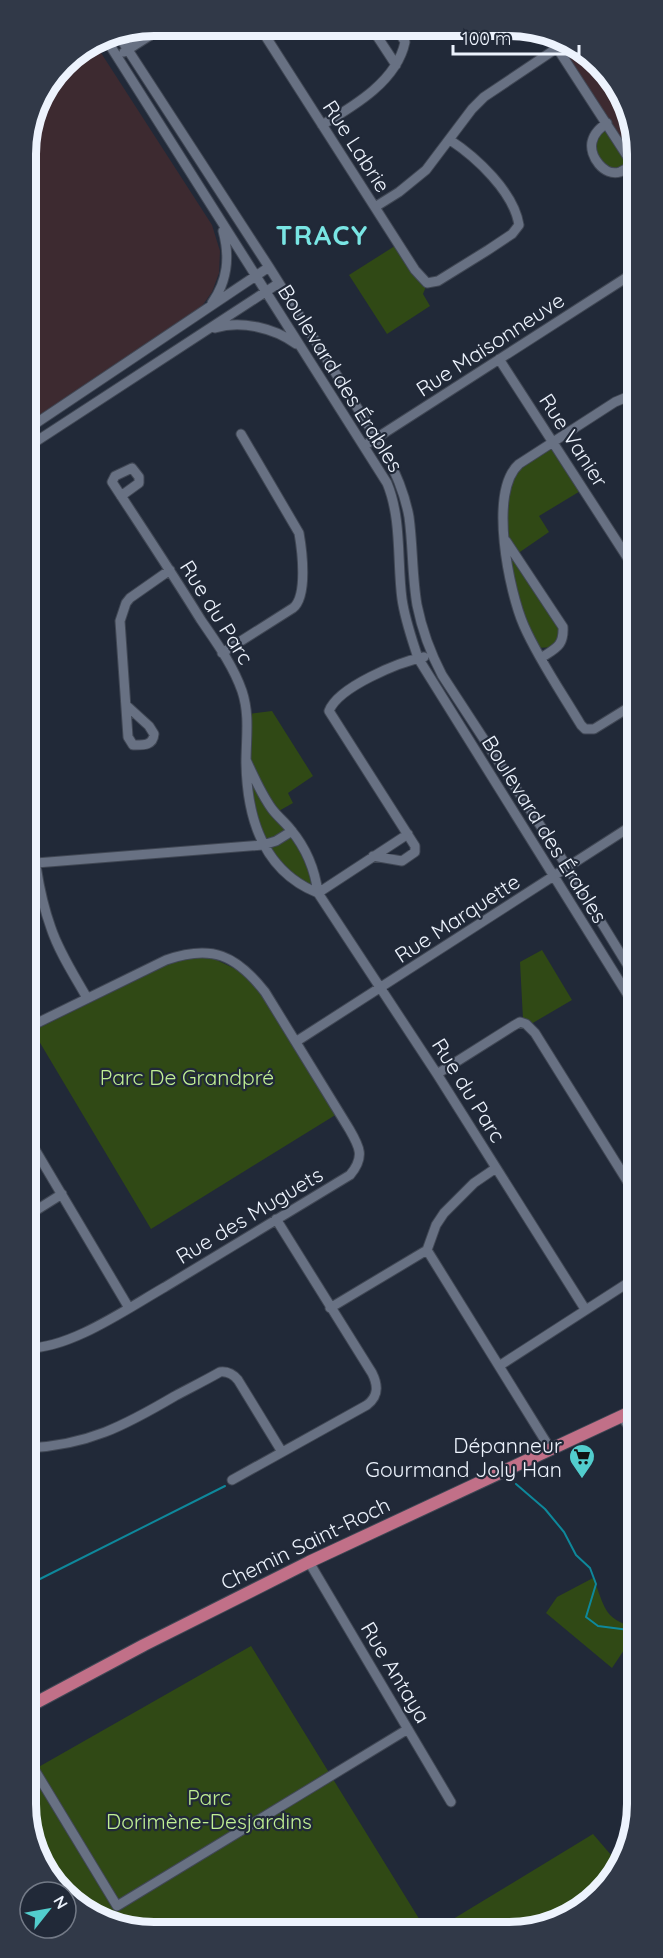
<svg xmlns="http://www.w3.org/2000/svg" width="663" height="1958" viewBox="0 0 663 1958" font-family="Quicksand,sans-serif">
<style>
.education{fill:#3d2a30}
.green{fill:#304915}
.lines{fill:none;stroke-linecap:round;stroke-linejoin:round}
.stream{stroke:#0e889b;stroke-width:2}
.minor-casing{stroke:#404754;stroke-width:11}
.major-casing{stroke:#404754;stroke-width:14}
.minor{stroke:#687183;stroke-width:9}
.major{stroke:#c17088;stroke-width:12}
.labels{text-anchor:middle;dominant-baseline:central;stroke-width:4.5;stroke-linejoin:round;paint-order:stroke}
.street-label{font-size:21px;fill:#edf3fd;stroke:#212938}
.park-label{font-size:21px;fill:#c0ef94;stroke:#212938}
.poi-label{font-size:21px;fill:#edf3fd;stroke:#212938;text-anchor:end}
.district-label{font-size:27px;font-weight:bold;letter-spacing:1.5px;fill:#79e5e4;stroke:#212938}
.rim{fill:none;stroke:#edf3fd;stroke-width:8}
</style>
<rect width="100%" height="100%" fill="#212938"/>
<path class="education" d="M 94,42 L 212,225 L 220,251 L 219,273 L 212,292 L 202,306 L 26,426 L 26,145 L 39,97 L 69,58 Z
M 566,45 L 600,63 L 635,129 L 635,167 L 561,49 Z"/>
<path class="green" d="M 605,125 L 630,164 L 624,167 L 608,170 L 592,149 Z
M 398,244 L 427,284 L 423,294 L 430,306 L 387,334 L 349,275 Z
M 552,444 L 582,490 L 539,516 L 549,532 L 517,554 L 562,627 L 556,647 L 536,648 L 511,593 L 504,501 L 513,470 Z
M 272,711 L 313,776 L 288,793 L 293,803 L 277,812 L 257,780 L 248,751 L 249,714 Z
M 248,770 C 273,806 300,841 312,883 L 305,884 L 280,864 L 257,825 Z
M 542,950 L 572,1000 L 531,1024 L 523,1019 L 520,962 Z
M 187,955 L 206,955 L 248,975 L 295,1044 L 337,1114 L 151,1229 L 33,1031 Z
M 593,1578 C 606,1608 602,1618 636,1628 L 636,1632 L 612,1668 L 546,1613 L 557,1597 Z
M 251,1646 L 426,1930 L 129,1930 L 66,1896 L 66,1892 L 62,1892 L 28,1829 L 28,1773 Z
M 593,1834 L 617,1862 L 606,1888 L 534,1930 L 435,1930 Z"/>
<g class="lines">
<path class="stream" d="M 516,1484 L 545,1509 L 564,1532 L 576,1555 L 590,1568 L 596,1584 L 586,1617 L 598,1626 L 637,1631
M 28,1585 L 225,1486"/>
<defs>
<path id="minor" d="M 259,26 L 415,270 L 427,283 L 438,281 L 488,250 L 512,234 L 519,225 C 514,192 476,157 450,140
M 371,27 L 396,65
M 117,33 L 269,267 L 385,452 C 396,473 405,494 409,517 C 413,546 412,576 417,605 C 422,630 430,652 442,675 L 568,868 L 636,979
M 104,36 L 387,483 C 402,519 397,562 402,599 C 405,620 412,639 418,658 L 636,1008
M 550,37 L 635,168
M 124,52 L 165,26
M 607,123 C 600,128 594,133 592,142 C 589,156 604,177 620,172 C 625,170 629,167 632,164
M 322,125 C 354,106 397,81 405,42 L 396,27
M 375,207 L 399,192 L 426,170 L 472,109 L 484,97 L 563,44
M 212,303 C 228,280 230,257 223,231
M 215,328 C 241,320 275,328 296,344
M 499,359 L 636,571
M 635,398 L 627,397 L 615,402 L 519,464 C 488,491 509,592 524,626 C 539,660 562,693 581,725 L 585,729 L 594,729 L 636,703
M 26,430 L 269,267
M 364,446 L 635,272
M 26,448 L 279,283
M 121,496 L 139,483 L 139,477 L 132,468 L 115,476 L 112,482 C 142,528 172,573 201,620 C 216,642 233,665 242,691 C 250,715 246,738 246,763 C 247,818 263,871 318,893
M 506,541 L 563,627 C 564,646 556,648 541,658
M 222,653 L 293,608 C 308,596 302,550 299,533 L 241,434
M 126,705 L 149,726 L 154,734 C 153,746 143,745 133,745 L 128,737 L 120,621 L 126,603 L 130,598 L 170,570
M 246,760 C 254,777 261,794 272,809 C 278,817 285,822 291,830 C 306,848 315,870 318,893 L 437,1074 L 585,1309
M 27,781 C 32,830 34,881 51,928 C 59,952 74,975 87,998
M 373,856 L 402,861 L 415,852 L 415,846 L 329,711 C 338,687 399,662 424,657
M 27,866 L 36,863 L 263,845 L 276,841 L 292,831
M 318,893 L 408,834
M 27,1028 L 166,960 C 212,944 236,955 265,992 L 348,1127 C 359,1146 366,1156 350,1175 C 288,1212 227,1250 165,1287 C 128,1308 70,1349 27,1348
M 297,1041 L 636,823
M 437,1074 L 513,1026 L 520,1022 L 526,1024 L 535,1033 L 636,1195
M 27,1136 L 129,1308
M 27,1216 L 62,1194
M 427,1250 L 551,1450
M 330,1308 L 427,1250 L 436,1225 L 444,1213 L 474,1183 L 496,1168
M 499,1366 L 637,1277
M 622,1417 L 637,1438
M 28,1448 C 88,1445 124,1426 175,1396 C 190,1388 206,1380 220,1372 C 228,1371 233,1374 238,1380 L 282,1452
M 232,1480 L 367,1405 C 379,1396 378,1385 372,1373 L 276,1219
M 309,1562 L 451,1802
M 28,1759 L 117,1906 L 408,1729"/>
<path id="major" d="M 28,1707 L 144,1645 L 309,1562 L 637,1409"/>
</defs>
<use href="#minor" class="minor-casing"/>
<use href="#major" class="major-casing"/>
<use href="#minor" class="minor"/>
<use href="#major" class="major"/>
</g>
<defs>
<symbol id="supermarket-pin" viewBox="-11 -11 22 30"><path d="M0 17L-7.5 6A9.5 9.5 0 1 1 7.5 6Z" fill="#52cdcd" stroke="#212938"/><path d="M-6-5.5h2.5l.6 2H6L4.5 2H-2.5L-4.4-4H-6ZM-1.5 3.2a1.3 1.3 0 1 0 .1 0ZM3 3.2a1.3 1.3 0 1 0 .1 0Z" fill="#111"/></symbol>
</defs>
<g fill-rule="evenodd">
<use href="#supermarket-pin" x="567" y="1442" width="30" height="40"/>
</g>
<g class="labels">
<g class="street-label">
<text transform="translate(357 146) rotate(57)">Rue Labrie</text>
<text transform="translate(490 344) rotate(-33)">Rue Maisonneuve</text>
<text transform="translate(341 378) rotate(58)">Boulevard des Érables</text>
<text transform="translate(574 440) rotate(57)">Rue Vanier</text>
<text transform="translate(217 612) rotate(58)">Rue du Parc</text>
<text transform="translate(545 829) rotate(58)">Boulevard des Érables</text>
<text transform="translate(457 918) rotate(-33)">Rue Marquette</text>
<text transform="translate(469 1090) rotate(58)">Rue du Parc</text>
<text transform="translate(249 1215) rotate(-31)">Rue des Muguets</text>
<text transform="translate(305 1543) rotate(-26)">Chemin Saint-Roch</text>
<text transform="translate(396 1672) rotate(59)">Rue Antaya</text>
</g>
<g class="park-label">
<text x="187" y="1077">Parc De Grandpré</text>
<text x="209" y="1797">Parc<tspan x="209" dy="24">Dorimène-Desjardins</tspan></text>
</g>
<g class="poi-label">
<text x="562" y="1445">Dépanneur<tspan x="562" dy="24">Gourmand Joly Han</tspan></text>
</g>
<g class="district-label">
<text x="322" y="235">TRACY</text>
</g>
</g>
<path d="M0 0H663V1958H0ZM154 36H509A118 118 0 0 1 627 154V1804A118 118 0 0 1 509 1922H154A118 118 0 0 1 36 1804V154A118 118 0 0 1 154 36Z" fill="#313948" fill-rule="evenodd"/>
<path class="rim" d="M154 36H509A118 118 0 0 1 627 154V1804A118 118 0 0 1 509 1922H154A118 118 0 0 1 36 1804V154A118 118 0 0 1 154 36Z"/>
<g transform="translate(48 1910) rotate(59)"><circle r="28" fill="#212938" stroke="#737a87" stroke-width="1.5"/>
<path d="M0-4.5L10 22L0 15L-10 22Z" fill="#52cdcd"/>
<text y="-9" font-size="16" font-weight="bold" text-anchor="middle" fill="#edf3fd">N</text>
</g>
<path d="M453 45v9h126v-9" fill="none" stroke="#edf3fd" stroke-width="3"/>
<text x="462" y="45" font-size="18" fill="#edf3fd" stroke="#212938" stroke-width="4.5" paint-order="stroke">100 m</text>
</svg>
